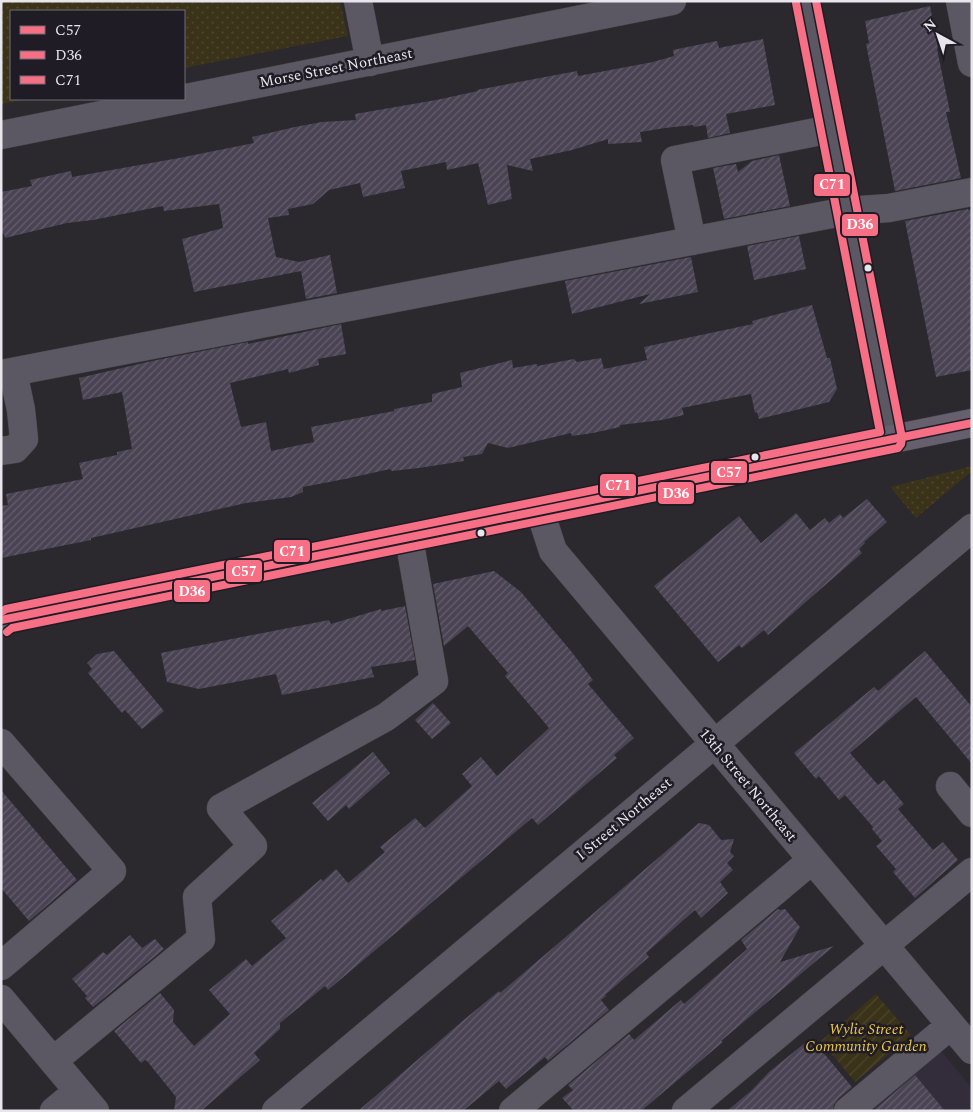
<svg xmlns="http://www.w3.org/2000/svg" width="973" height="1112" viewBox="0 0 973 1112" font-family="Spectral,serif">
<style>
.built{fill:#332c3b}
.grass{fill:url(#grass-dots)}
.garden{fill:url(#garden-furrows)}
.building{fill:url(#building-hatch)}
.lines{fill:none;stroke-linecap:round;stroke-linejoin:round}
.minor-casing{stroke:#454348;stroke-width:29}
.major-casing{stroke:#454348;stroke-width:29}
.minor{stroke:#5c5863;stroke-width:28}
.major{stroke:#66606e;stroke-width:28}
.bus-1-casing{stroke:#201c26;stroke-width:11}
.bus-2-casing{stroke:#201c26;stroke-width:11}
.bus-3-casing{stroke:#201c26;stroke-width:11}
.bus-1{stroke:#f76f85;stroke-width:8}
.bus-2{stroke:#f76f85;stroke-width:8}
.bus-3{stroke:#f76f85;stroke-width:8}
.bus-dot{fill:#e8e6ec;stroke:#201c26;stroke-width:2}
.labels{text-anchor:middle;dominant-baseline:central;stroke-width:5;stroke-linejoin:round;paint-order:stroke}
.street-label{font-size:15px;fill:#e8e6ec;stroke:#201c26}
.park-label{font-size:15px;font-style:italic;fill:#eeca40;stroke:#201c26}
.line-badge{stroke:#201c26;stroke-width:2}
.badge-label{font-size:14px;text-anchor:middle;font-weight:bold;fill:#fff}
</style>
<defs>
<pattern id="grass-dots" width="8" height="8" patternUnits="userSpaceOnUse" patternTransform="scale(1.25)"><rect width="8" height="8" fill="#3a3219"/><path d="M2 2h.1M6 6h.1" fill="none" stroke="#4d462f" stroke-width="1.8" stroke-linecap="round"/></pattern>
<pattern id="garden-furrows" width="10" height="10" patternUnits="userSpaceOnUse" patternTransform="scale(1.25)"><rect width="10" height="10" fill="#3a3219"/><path d="M-1 1l2-2M0 10L10 0M9 11l2-2" fill="none" stroke="#4d462f"/></pattern>
<pattern id="building-hatch" width="6" height="6" patternUnits="userSpaceOnUse" patternTransform="scale(1.25)"><rect width="6" height="6" fill="#4a4353"/><path d="M-1 1l2-2M0 6l6-6M5 7l2-2" fill="none" stroke="#645e6c"/></pattern>
</defs>
<rect width="100%" height="100%" fill="#2b282e"/>
<path class="built" d="M 936,1045 L 972,1088 L 972,1111 L 857,1111 Z"/>
<path class="grass" d="M 1,1 L 340,1 L 348,36 L 184,68 L 184,11 L 11,11 L 11,99 L 29,99 L 1,104 Z
M 972,466 L 972,471 L 916,518 L 890,487 Z"/>
<path class="garden" d="M 876,994 L 911,1035 L 855,1082 L 821,1041 Z"/>
<path class="building" d="M 930,6 L 938,48 L 937,49 L 950,112 L 946,112 L 961,178 L 895,191 L 866,44 L 869,43 L 865,21 Z
M 763,39 L 775,105 L 726,114 L 730,133 L 708,138 L 706,125 L 694,127 L 693,125 L 665,128 L 640,132 L 642,142 L 608,144 L 608,139 L 572,150 L 530,159 L 533,171 L 507,165 L 512,199 L 488,205 L 478,163 L 447,170 L 446,162 L 401,171 L 405,188 L 363,197 L 360,183 L 329,190 L 313,204 L 288,209 L 289,215 L 268,218 L 276,257 L 299,262 L 330,255 L 337,293 L 306,299 L 301,271 L 194,292 L 182,239 L 223,228 L 219,204 L 164,211 L 163,206 L 93,220 L 67,223 L 5,238 L 4,234 L 1,234 L 1,192 L 32,186 L 30,180 L 71,171 L 72,177 L 179,158 L 254,143 L 252,137 L 295,127 L 322,122 L 356,120 L 355,114 L 436,100 L 478,91 L 477,90 L 577,71 L 578,76 L 653,62 L 674,56 L 673,50 L 717,41 L 719,48 Z
M 779,155 L 790,206 L 724,219 L 713,168 L 736,164 L 738,172 L 752,161 Z
M 968,209 L 968,210 L 972,209 L 972,370 L 936,377 L 905,221 Z
M 799,236 L 806,269 L 754,280 L 747,246 Z
M 691,257 L 698,292 L 639,304 L 650,294 L 572,314 L 565,281 Z
M 812,305 L 827,358 L 830,358 L 837,389 L 829,402 L 759,419 L 757,412 L 755,413 L 751,394 L 721,400 L 682,408 L 684,415 L 662,420 L 620,425 L 620,427 L 593,433 L 572,436 L 571,433 L 508,448 L 488,443 L 482,454 L 463,457 L 464,461 L 419,468 L 392,471 L 390,469 L 345,479 L 303,487 L 303,492 L 291,497 L 246,503 L 91,538 L 91,540 L 1,558 L 1,506 L 8,505 L 6,494 L 83,479 L 79,463 L 117,455 L 117,452 L 132,449 L 122,392 L 83,400 L 79,378 L 152,361 L 248,342 L 248,344 L 341,324 L 346,354 L 318,359 L 319,365 L 289,373 L 288,369 L 230,383 L 241,427 L 266,422 L 271,451 L 314,442 L 311,427 L 394,411 L 394,409 L 432,402 L 432,394 L 462,387 L 460,373 L 512,360 L 513,368 L 537,364 L 537,366 L 574,359 L 577,362 L 601,358 L 604,369 L 647,360 L 644,347 L 753,324 L 752,321 Z
M 867,499 L 887,522 L 864,542 L 865,543 L 859,549 L 862,553 L 768,635 L 764,630 L 742,648 L 739,645 L 718,662 L 654,586 L 739,516 L 761,543 L 796,513 L 810,530 L 825,518 L 829,523 L 840,514 L 843,518 Z
M 494,571 L 521,592 L 571,651 L 593,680 L 588,684 L 634,738 L 614,755 L 617,758 L 538,825 L 532,818 L 328,990 L 325,986 L 280,1023 L 280,1029 L 254,1053 L 260,1060 L 201,1111 L 174,1111 L 176,1097 L 147,1061 L 145,1060 L 141,1063 L 114,1031 L 160,993 L 174,1010 L 173,1022 L 194,1046 L 230,1014 L 209,990 L 246,959 L 252,966 L 286,938 L 271,921 L 321,879 L 323,881 L 336,869 L 348,883 L 385,852 L 380,847 L 415,818 L 425,828 L 472,786 L 462,774 L 481,757 L 497,776 L 549,728 L 505,676 L 508,673 L 468,626 L 444,646 L 433,584 Z
M 405,606 L 415,660 L 371,667 L 374,677 L 282,695 L 276,674 L 199,689 L 167,682 L 161,653 L 329,620 L 331,624 L 381,609 L 381,611 Z
M 114,651 L 164,711 L 142,729 L 125,710 L 122,713 L 88,673 L 92,669 L 87,663 L 97,654 Z
M 925,651 L 972,707 L 972,764 L 916,697 L 850,753 L 878,785 L 884,780 L 904,804 L 898,809 L 933,850 L 943,842 L 958,860 L 915,898 L 893,872 L 896,869 L 876,846 L 882,841 L 872,829 L 873,827 L 845,795 L 839,800 L 819,776 L 816,779 L 794,753 L 874,687 L 878,691 Z
M 433,703 L 451,723 L 432,739 L 415,720 Z
M 373,752 L 390,773 L 349,809 L 346,805 L 328,821 L 312,803 Z
M 1,790 L 77,880 L 29,921 L 1,888 Z
M 699,823 L 709,825 L 721,840 L 734,839 L 730,852 L 734,856 L 727,863 L 733,870 L 720,882 L 728,893 L 701,918 L 695,910 L 646,953 L 649,957 L 605,995 L 606,996 L 601,1000 L 609,1010 L 548,1061 L 545,1057 L 506,1089 L 499,1081 L 463,1111 L 358,1111 L 466,1018 L 499,991 L 500,993 Z
M 778,909 L 780,910 L 785,909 L 800,927 L 780,962 L 834,946 L 721,1041 L 723,1042 L 641,1111 L 574,1111 L 562,1098 L 573,1090 L 568,1085 L 629,1034 L 634,1040 L 681,1000 L 684,1004 L 747,949 L 741,940 Z
M 130,935 L 142,948 L 155,939 L 164,949 L 93,1007 L 85,998 L 87,996 L 72,979 L 103,952 L 107,955 Z
M 811,1038 L 852,1087 L 838,1099 L 834,1105 L 833,1111 L 727,1111 L 752,1090 L 769,1072 Z
M 915,1075 L 945,1111 L 873,1111 Z"/>
<g class="lines">
<defs>
<path id="minor" d="M 358,1 L 370,62
M 806,1 L 892,440
M 960,1 L 972,63
M 1,135 L 672,1
M 692,241 L 675,160 L 831,129
M 1,374 L 847,211 L 889,208 L 972,192
M 1,451 L 15,449 L 24,439 L 21,410 L 13,372
M 540,511 L 553,551 L 972,1050
M 1,743 L 112,871 L 1,966
M 950,786 L 972,813
M 1,999 L 95,1111
M 53,1061 L 201,939 L 197,897 L 253,846 L 221,808 L 386,717 L 434,681 L 409,538
M 54,1111 L 78,1091
M 276,1111 L 972,528
M 513,1111 L 812,860
M 686,1111 L 972,872
M 848,1111 L 951,1025"/>
<path id="major" d="M 1,620 L 972,423"/>
</defs>
<use href="#minor" class="minor-casing"/>
<use href="#major" class="major-casing"/>
<use href="#minor" class="minor"/>
<use href="#major" class="major"/>
<defs>
<path id="bus-1" d="M 1,620 L 972,423"/>
<path id="bus-2" d="M 7,632 L 12,628 L 898,448 L 901,444 L 902,438 L 816,1"/>
<path id="bus-3" d="M 1,612 L 6,609 L 880,432 L 796,3"/>
</defs>
<use href="#bus-1" class="bus-1-casing"/>
<use href="#bus-2" class="bus-2-casing"/>
<use href="#bus-3" class="bus-3-casing"/>
<use href="#bus-1" class="bus-1"/>
<use href="#bus-2" class="bus-2"/>
<use href="#bus-3" class="bus-3"/>
</g>
<g class="bus-dot">
<circle cx="868" cy="268" r="4.5"/>
<circle cx="755" cy="457" r="4.5"/>
<circle cx="481" cy="533" r="4.5"/>
</g>
<g class="labels">
<g class="street-label">
<text transform="translate(336 68) rotate(-11)">Morse Street Northeast</text>
<text transform="translate(748 785) rotate(50)">13th Street Northeast</text>
<text transform="translate(624 819) rotate(-40)">I Street Northeast</text>
</g>
<g class="park-label">
<text x="866" y="1029">Wylie Street<tspan x="866" dy="17">Community Garden</tspan></text>
</g>
</g>
<g class="line-badge">
<rect x="813" y="173" width="38" height="24" rx="5" fill="#f76f85"/>
<rect x="841" y="213" width="38" height="24" rx="5" fill="#f76f85"/>
<rect x="710" y="460" width="38" height="24" rx="5" fill="#f76f85"/>
<rect x="599" y="473" width="38" height="24" rx="5" fill="#f76f85"/>
<rect x="657" y="481" width="38" height="24" rx="5" fill="#f76f85"/>
<rect x="273" y="539" width="38" height="24" rx="5" fill="#f76f85"/>
<rect x="225" y="559" width="38" height="24" rx="5" fill="#f76f85"/>
<rect x="173" y="579" width="38" height="24" rx="5" fill="#f76f85"/>
</g>
<g class="badge-label">
<text x="832" y="189">C71</text>
<text x="860" y="229">D36</text>
<text x="729" y="477">C57</text>
<text x="618" y="490">C71</text>
<text x="676" y="498">D36</text>
<text x="292" y="556">C71</text>
<text x="244" y="576">C57</text>
<text x="192" y="596">D36</text>
</g>
<rect width="973" height="1112" fill="none" stroke="#e8e6ec" stroke-width="5"/>
<rect x="10" y="10" width="175" height="90" fill="#201c26" stroke="#706d75"/>
<rect x="20" y="26" width="25" height="8" fill="#f76f85" stroke="#706d75"/>
<text x="55" y="35" font-size="15" fill="#e8e6ec">C57</text>
<rect x="20" y="51" width="25" height="8" fill="#f76f85" stroke="#706d75"/>
<text x="55" y="60" font-size="15" fill="#e8e6ec">D36</text>
<rect x="20" y="76" width="25" height="8" fill="#f76f85" stroke="#706d75"/>
<text x="55" y="85" font-size="15" fill="#e8e6ec">C71</text>
<g transform="translate(938 35) rotate(320)" stroke="#201c26" stroke-width="4" paint-order="stroke">
<path d="M0-4L9 19L0 12L-9 19Z" fill="#e8e6ec"/>
<text y="-8" font-size="14" font-weight="bold" text-anchor="middle" fill="#e8e6ec">N</text>
</g>
</svg>
